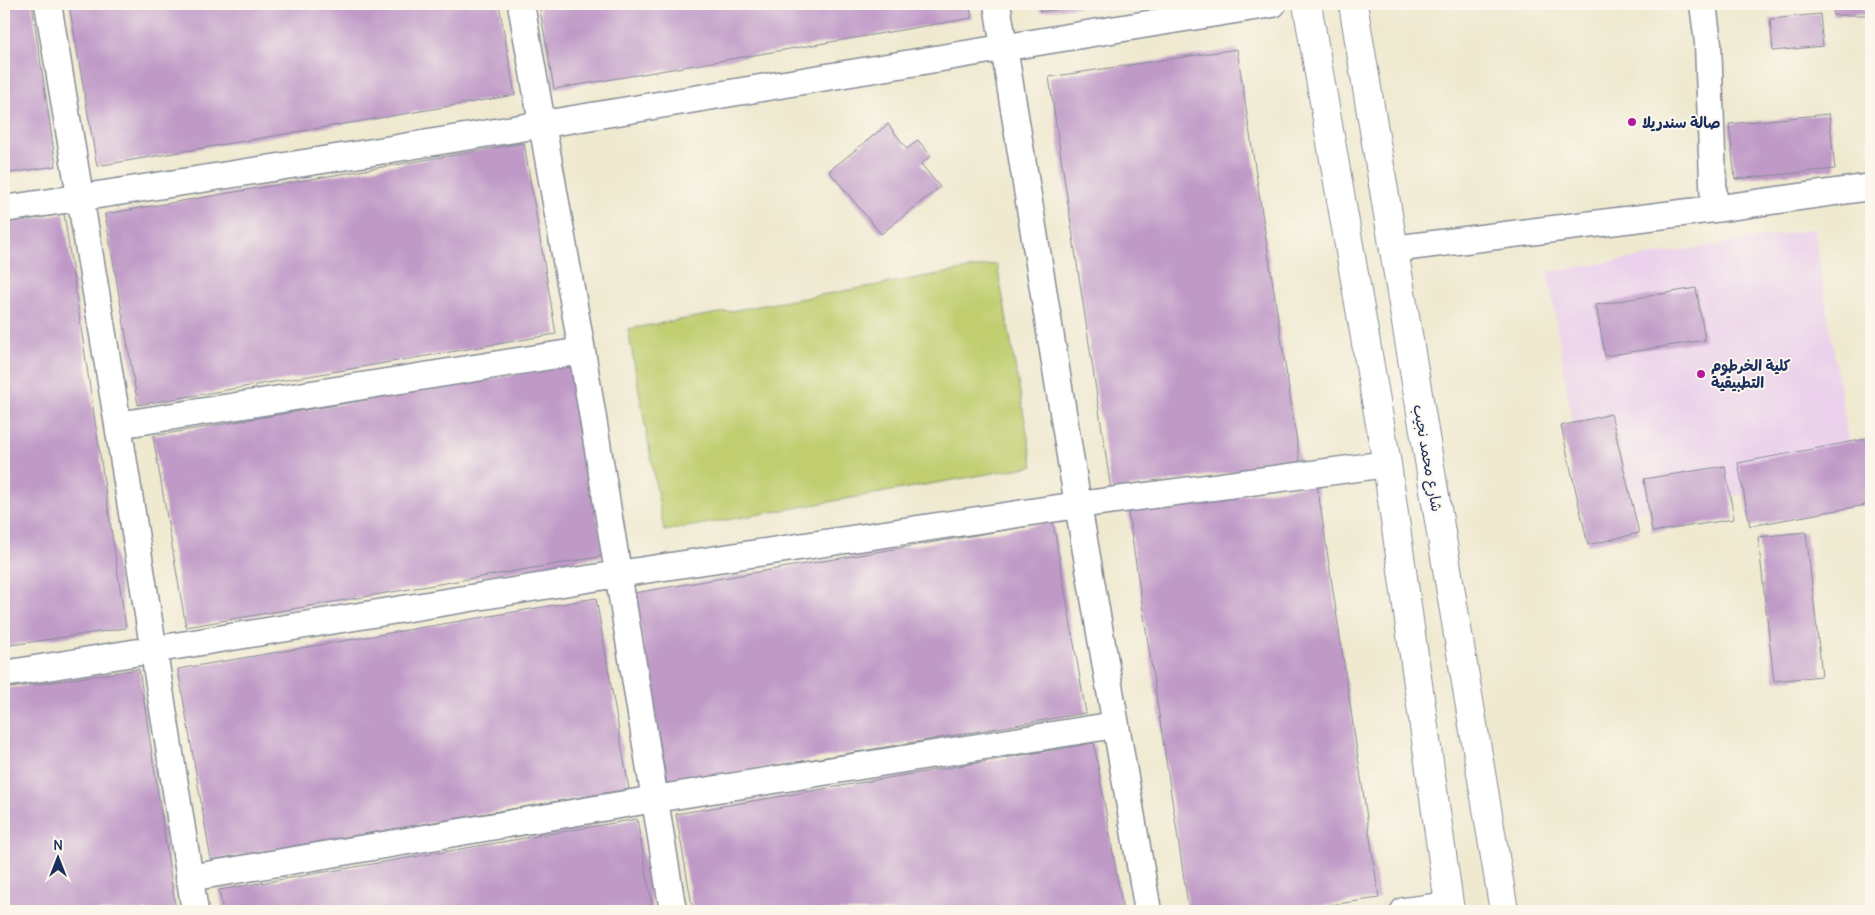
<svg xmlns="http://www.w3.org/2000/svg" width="1875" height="915" viewBox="0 0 1875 915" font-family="Delius,'Playpen Sans Arabic',sans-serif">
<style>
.built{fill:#ebd1eb}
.green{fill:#c0ce70;stroke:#6e7e67}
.building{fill:#bf9ac7}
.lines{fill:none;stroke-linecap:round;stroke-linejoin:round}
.street-casing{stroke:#858c97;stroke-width:29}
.secondary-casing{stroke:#858c97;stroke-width:30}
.street{stroke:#fff;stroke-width:26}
.secondary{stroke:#fff;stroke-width:28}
.poi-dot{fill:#b5179e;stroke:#fbf7ec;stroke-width:2}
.labels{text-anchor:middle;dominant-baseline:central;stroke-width:4;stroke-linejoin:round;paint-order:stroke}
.poi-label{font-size:15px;font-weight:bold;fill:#1b2f5e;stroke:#fbf7ec;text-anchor:start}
.street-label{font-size:15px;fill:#1b2f5e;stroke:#fbf7ec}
</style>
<rect width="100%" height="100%" fill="#fbf7ec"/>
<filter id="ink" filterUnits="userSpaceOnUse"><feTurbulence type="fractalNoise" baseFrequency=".02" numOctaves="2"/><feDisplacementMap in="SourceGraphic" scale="10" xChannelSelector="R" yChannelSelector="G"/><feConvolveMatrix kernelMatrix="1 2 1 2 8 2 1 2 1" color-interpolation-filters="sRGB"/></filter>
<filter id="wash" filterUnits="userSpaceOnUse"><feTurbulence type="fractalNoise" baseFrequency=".0096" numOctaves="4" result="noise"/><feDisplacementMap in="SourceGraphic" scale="20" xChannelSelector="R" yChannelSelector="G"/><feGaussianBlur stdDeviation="1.12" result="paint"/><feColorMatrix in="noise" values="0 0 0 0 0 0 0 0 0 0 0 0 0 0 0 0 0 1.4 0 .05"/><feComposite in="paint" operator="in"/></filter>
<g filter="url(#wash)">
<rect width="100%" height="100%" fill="#efe9d0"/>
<path class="built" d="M 1814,229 L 1854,476 L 1588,519 L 1548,272 Z"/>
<path class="green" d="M 997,264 L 1033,466 L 664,531 L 628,329 Z"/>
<g id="blocks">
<path class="building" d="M 4,4 L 32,4 L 56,166 L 4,174 Z
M 69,4 L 499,4 L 515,95 L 97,166 Z
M 539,4 L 969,4 L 972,18 L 554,89 Z
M 1039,4 L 1088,4 L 1088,5 L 1040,12 Z
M 1833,4 L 1871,4 L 1871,15 L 1833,15 Z
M 1820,14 L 1823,46 L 1773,51 L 1770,19 Z
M 1237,49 L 1300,462 L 1111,490 L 1049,77 Z
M 1829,114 L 1835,169 L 1735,179 L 1729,124 Z
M 888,124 L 907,149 L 918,140 L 931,156 L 921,164 L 940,187 L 881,234 L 829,171 Z
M 524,143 L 556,334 L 138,405 L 105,214 Z
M 64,214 L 126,628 L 4,646 L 4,223 Z
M 1696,288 L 1705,340 L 1605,356 L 1596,305 Z
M 571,365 L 604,556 L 186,627 L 153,436 Z
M 1611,414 L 1639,533 L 1588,545 L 1561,426 Z
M 1871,438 L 1871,504 L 1750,526 L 1738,463 Z
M 1725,466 L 1734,519 L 1652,532 L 1644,479 Z
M 1317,484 L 1379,898 L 1287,911 L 1189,911 L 1128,512 Z
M 1053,522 L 1086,713 L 667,784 L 634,593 Z
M 1806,532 L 1822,676 L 1774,681 L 1758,537 Z
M 596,598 L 629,789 L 211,860 L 178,669 Z
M 139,669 L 176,911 L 4,911 L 4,689 Z
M 1094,743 L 1123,911 L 693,911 L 676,814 Z
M 637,819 L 653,911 L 223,911 L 219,890 Z"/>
</g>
</g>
<g filter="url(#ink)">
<use href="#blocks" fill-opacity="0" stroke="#858c97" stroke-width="1"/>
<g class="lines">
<defs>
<path id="street" d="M 48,4 L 118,425 L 195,911
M 521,4 L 582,351 L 673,911
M 997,4 L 1078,505 L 1148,911
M 1703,4 L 1708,43 L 1714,209
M 4,209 C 428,147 850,71 1273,4
M 1393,249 L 1714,209 L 1871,187
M 118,425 L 582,351
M 4,674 L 618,574 L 1078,505 L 1387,464
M 189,878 L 655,799 L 1115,725
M 1404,911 L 1449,905"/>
<path id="secondary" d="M 1307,4 L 1387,464 L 1450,911
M 1353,4 L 1504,911"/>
</defs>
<use href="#street" class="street-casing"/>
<use href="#secondary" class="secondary-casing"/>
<use href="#street" class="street"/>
<use href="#secondary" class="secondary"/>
</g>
</g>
<g class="poi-dot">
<circle cx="1632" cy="122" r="5"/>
<circle cx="1701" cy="374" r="5"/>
</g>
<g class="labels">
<g class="poi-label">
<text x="1642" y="122">صالة سندريلا</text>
<text x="1711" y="365">كلية الخرطوم<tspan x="1711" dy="17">التطبيقية</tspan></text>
</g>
<g class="street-label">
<text transform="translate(1428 458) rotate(80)">شارع محمد نجيب</text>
</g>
</g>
<rect width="1875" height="915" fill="none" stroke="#fbf7ec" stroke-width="20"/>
<g transform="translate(58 858)" stroke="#fbf7ec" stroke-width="4" paint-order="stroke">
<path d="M0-4L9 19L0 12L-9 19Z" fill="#1b2f5e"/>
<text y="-8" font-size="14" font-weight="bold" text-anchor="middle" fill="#1b2f5e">N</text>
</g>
</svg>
